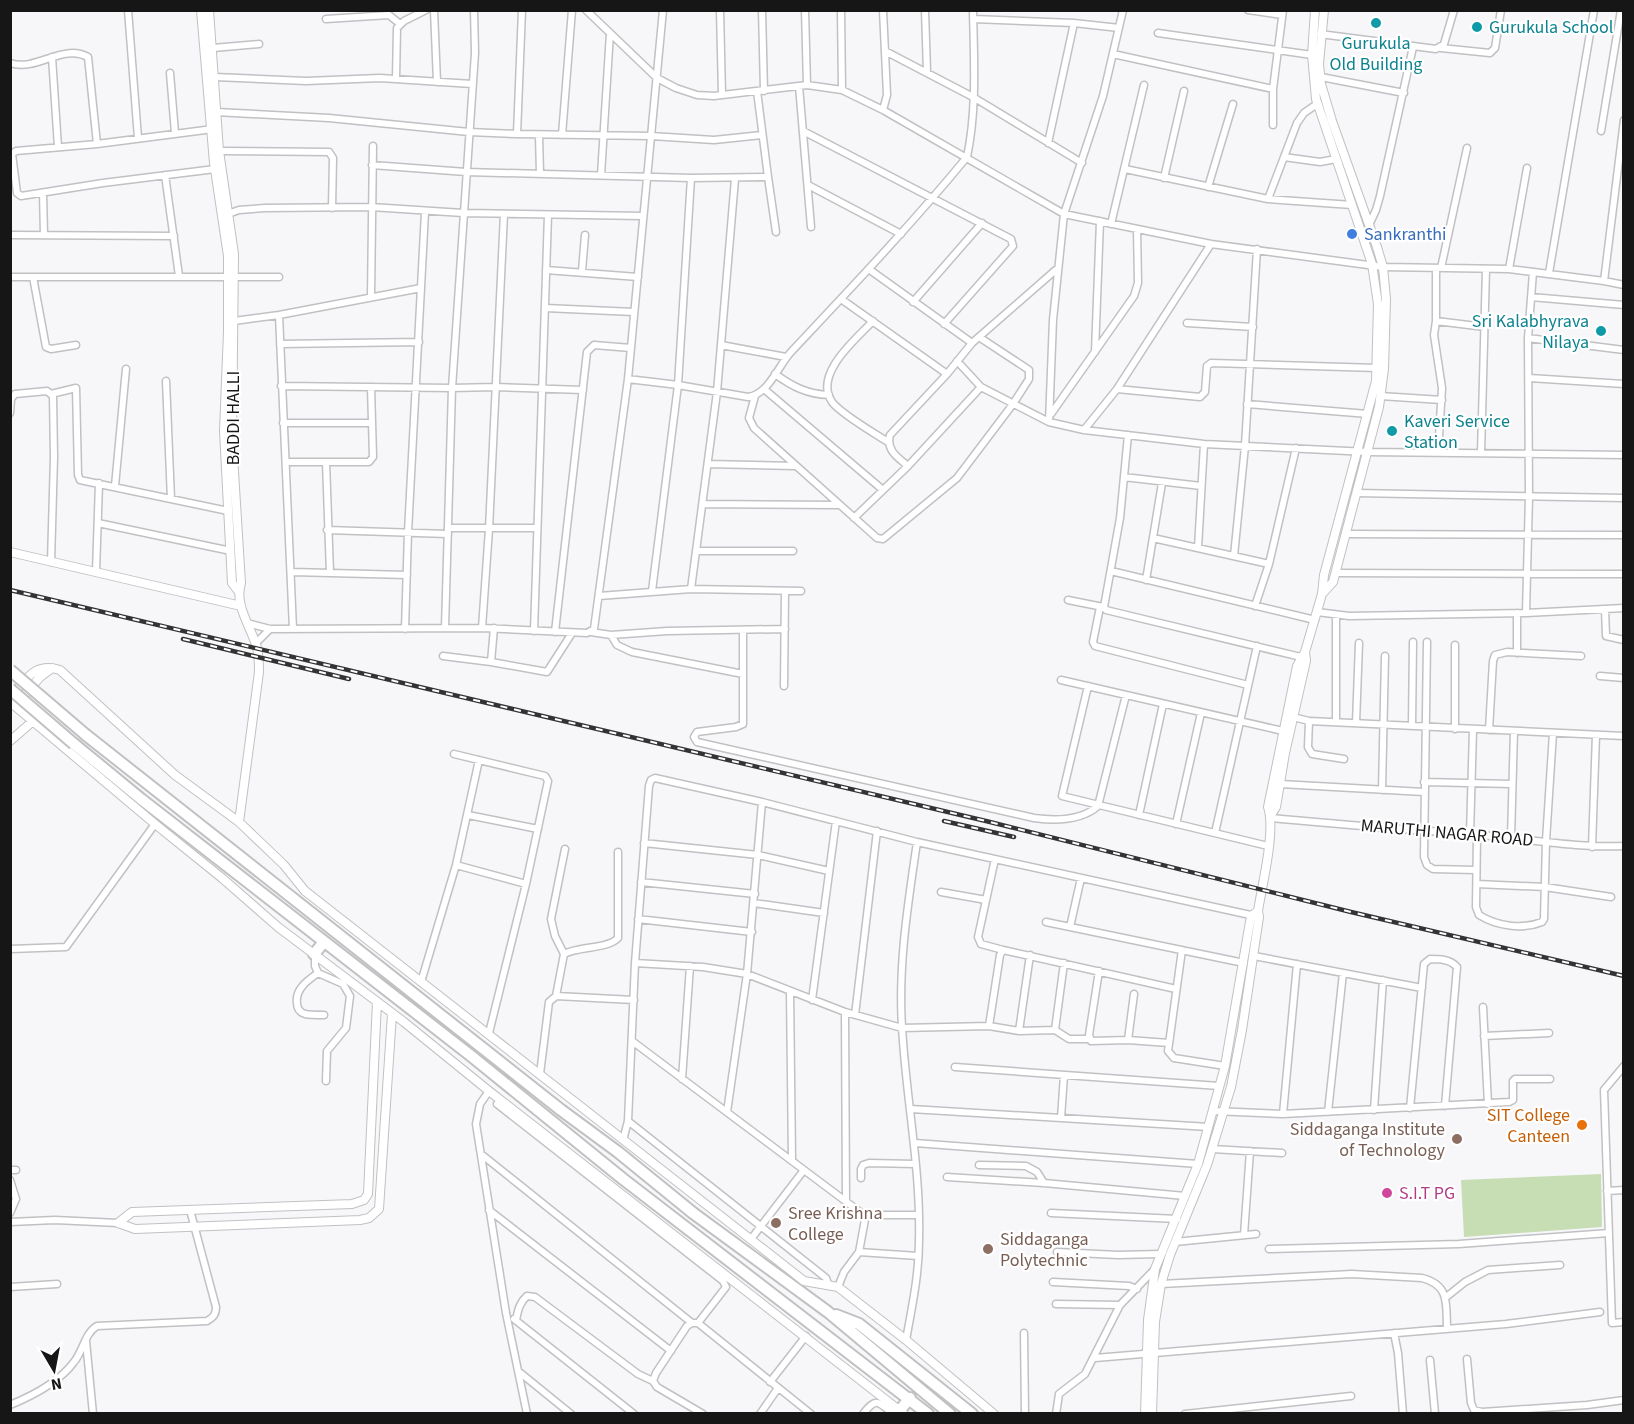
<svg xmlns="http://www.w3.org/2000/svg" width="1634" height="1424" viewBox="0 0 1634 1424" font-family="'Source Sans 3',sans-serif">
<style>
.green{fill:#c7deb5}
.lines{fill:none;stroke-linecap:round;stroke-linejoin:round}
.minor-casing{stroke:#c1c1c4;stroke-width:9}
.tertiary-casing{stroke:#c1c1c4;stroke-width:10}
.trunk-casing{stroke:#c1c1c4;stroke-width:14}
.minor{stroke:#fff;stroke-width:6}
.tertiary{stroke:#fff;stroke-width:8}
.trunk{stroke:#fff;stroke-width:10}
.rail-casing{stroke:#333334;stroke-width:4.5}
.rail{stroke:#fff;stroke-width:2;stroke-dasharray:7;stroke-linecap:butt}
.trunk-bridge-casing{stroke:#c1c1c4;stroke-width:14;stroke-linecap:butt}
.trunk-bridge{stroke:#fff;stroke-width:10}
.culture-dot{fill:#0f9aa8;stroke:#fff;stroke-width:2}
.shop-dot{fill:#3f7fe0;stroke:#fff;stroke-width:2}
.food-dot{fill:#e8710a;stroke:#fff;stroke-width:2}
.education-dot{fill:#8d6e63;stroke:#fff;stroke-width:2}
.hotel-dot{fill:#d1479c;stroke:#fff;stroke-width:2}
.labels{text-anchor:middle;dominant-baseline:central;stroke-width:4.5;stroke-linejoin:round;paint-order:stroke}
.culture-label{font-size:18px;fill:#0d838f;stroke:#fff;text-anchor:start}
.shop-label{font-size:18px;fill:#366cbe;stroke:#fff;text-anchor:start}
.street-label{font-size:18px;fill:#161617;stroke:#fff}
.food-label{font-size:18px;fill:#c56008;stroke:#fff;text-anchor:end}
.education-label{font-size:18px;fill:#785e54;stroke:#fff;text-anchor:start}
.hotel-label{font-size:18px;fill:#b23c85;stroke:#fff;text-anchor:start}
</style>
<rect width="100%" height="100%" fill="#f7f7fa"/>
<path class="green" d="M 1601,1174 L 1602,1227 L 1464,1237 L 1461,1180 Z"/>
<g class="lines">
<defs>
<path id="minor" d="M 128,10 L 138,138
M 434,10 L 437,82
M 586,10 L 657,78 L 676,88 L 697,95 L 714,96 L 807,85 L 842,90 L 883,110 L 1064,214 L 1211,244 L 1383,267 L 1509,269 L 1604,281 L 1624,285
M 720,10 L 722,95
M 762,10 L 764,91
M 805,10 L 807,85
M 841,10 L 842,90
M 883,10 L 887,95 L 883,110
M 925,10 L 927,72
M 1248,10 L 1282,15
M 326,19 L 389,15 L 400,24
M 973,19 L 1074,23 L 1119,28
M 1158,33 L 1312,55
M 1320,34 L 1436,49 L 1444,44 L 1454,10
M 213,48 L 259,44
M 1441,48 L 1490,53 L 1495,48 L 1501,10
M 885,51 L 973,97 L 1082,163
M 1113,54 L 1273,89
M 52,57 L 58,147
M 10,63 C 37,72 62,43 88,57 L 97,144
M 170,73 L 175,133
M 215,77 L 306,81 L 380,78 L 472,84
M 1321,77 L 1404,93
M 396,79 L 397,28 L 404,21 L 426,10
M 799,86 L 811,227
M 216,112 L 329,118 L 469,132 L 517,134 L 651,136 L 714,140 L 762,135
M 1273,125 L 1273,89 L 1283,10
M 213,129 L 97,144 L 16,151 L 12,154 L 17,193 L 21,196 L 103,183 L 215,169
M 803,131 L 1011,239 L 1013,246 L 944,324
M 1601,131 L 1621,10
M 517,134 L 522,10
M 539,135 L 540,174
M 562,135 L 572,10
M 1048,143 L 1074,23
M 219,151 L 329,152 L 333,158 L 332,208
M 1284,157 L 1320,162 L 1336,159
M 372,165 L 466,172 L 691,178 L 768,177 L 757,91
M 1125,169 L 1268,199 L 1352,205
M 165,175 L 179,276
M 601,175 L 610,33
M 768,177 L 776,232
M 1164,178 L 1184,91
M 808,185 L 901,234
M 1208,187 L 1233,104
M 43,193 L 44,235
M 1268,199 L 1297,123 L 1304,113 L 1317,104
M 225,215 L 239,210 L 265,208 L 371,207 L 463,213 L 643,216
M 1370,223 L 1376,210 L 1380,196 L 1413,47
M 1111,224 L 1144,85
M 10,235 L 174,236
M 1436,268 L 1436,321 L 1485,327
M 1441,268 L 1467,148
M 1509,269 L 1527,168
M 546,270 L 638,277
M 870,270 L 972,343
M 582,271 L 585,235
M 1549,273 L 1594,10
M 10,277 L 279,277
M 33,277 L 46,347 L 51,349 L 76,345
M 1604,281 L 1624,120
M 371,296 L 373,146
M 1531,297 L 1624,305
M 841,299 L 947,374
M 913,302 L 982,223
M 545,308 L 634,312
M 279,315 L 293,629
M 234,321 L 279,315 L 421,288
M 873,321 C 856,339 813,374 832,402 C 841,414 874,433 888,442
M 1436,321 L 1434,335 L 1442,388 L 1438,453
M 1187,323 L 1253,327
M 1528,338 L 1624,350
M 280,344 L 419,342
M 721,345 L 786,357
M 1095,352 L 1100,221
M 957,361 L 981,387
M 775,374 C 793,387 807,394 829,395
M 1529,378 L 1624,384
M 628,379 L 678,385 L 748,397 C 769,394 778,366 791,352 C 851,288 911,225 967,157 C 977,110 974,59 973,10
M 166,381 L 171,499
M 281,386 L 452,388 L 495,387 L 583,390
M 764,389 L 883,490
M 1117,389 L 1200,397 L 1205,392 L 1207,366 L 1211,363 L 1377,368
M 51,394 L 76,388 L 78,475 L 80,480 L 228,511
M 755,396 L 749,418 L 754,428 L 877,538 L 883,539 L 957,478 L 1013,404 L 1029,379 L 1029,370 L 979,337
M 1380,396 L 1442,400
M 1247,404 L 1368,414
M 10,413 L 11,399 L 15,394 L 47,391 L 53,396 L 54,457 L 51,562
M 1051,414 L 1134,296 L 1138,283 L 1137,229
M 1049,422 L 1053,320 L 1064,214 L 1103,96 L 1123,10
M 283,423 L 372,423
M 1084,430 L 1117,389 L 1211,244
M 1128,435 L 1120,518 L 1104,607 L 1106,610 L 1301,657
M 1481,453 L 1486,269
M 286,462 L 369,462 L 373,457 L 371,387
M 326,462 L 330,573
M 708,464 L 795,466
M 908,466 C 897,457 886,450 890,435 L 947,374 L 972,343 L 1058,268
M 1124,477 L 1201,486
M 115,486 L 126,369
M 1356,493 L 1624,498
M 703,504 L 839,505
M 854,518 L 908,466 L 981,387 L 1049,422 L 1084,430 L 1204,444 L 1368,452 L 1624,455
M 98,523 L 231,551
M 448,528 L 537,528
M 327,530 L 448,534
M 1345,534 L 1624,535
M 1153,538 L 1269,564
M 1198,548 L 1204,444
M 696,551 L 793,551
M 1234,556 L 1245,446 L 1257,249
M 1111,571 L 1315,620
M 96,572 L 99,483
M 292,572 L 407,575
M 1335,573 L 1624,574
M 1146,580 L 1162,483
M 691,589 L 717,392 L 735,179
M 652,591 L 678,385 L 691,178
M 599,596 L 691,589 L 801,591
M 1068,600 L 1103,607
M 1255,606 L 1269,564 L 1296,448
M 1100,607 L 1093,642 L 1095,646 L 1248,685
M 1605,609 L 1606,636 L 1624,640
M 1317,612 L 1349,616 L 1526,613 L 1624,608
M 1526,613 L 1529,496 L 1528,338 L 1533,272
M 247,623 L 270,629 L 482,628 L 587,633 L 594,629 L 628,379 L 663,10
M 445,628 L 452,388 L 475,53 L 474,10
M 482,628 L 489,529 L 504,214
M 405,629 L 408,532 L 425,212
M 743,630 L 743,724 L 736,727 L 697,732 L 694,737 L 697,742 L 1034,818 C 1056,821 1081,821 1098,806 L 1126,695
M 534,631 L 548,215
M 555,632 L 587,352 L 594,345 L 631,348
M 591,632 L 611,635 L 667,631 L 785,629
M 611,635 L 617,645 L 632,652 L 743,674
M 1427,642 L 1424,857 L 1427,865 L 1433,869 L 1476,870
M 255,644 L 270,629
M 1455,645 L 1455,729
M 1517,653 L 1517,613
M 443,656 L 491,662 L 547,672 L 572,633
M 491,662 L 494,628
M 1600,676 L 1624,678
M 1061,680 L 1283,731
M 784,686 L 785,591
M 1088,686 L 1062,796 L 1268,846
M 1293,717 L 1309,721 L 1624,736
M 1309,721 L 1308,747 L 1312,754 L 1344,759
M 1336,722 L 1336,616
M 1356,723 L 1359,643
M 1412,726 L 1413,642
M 1489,730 L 1493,661 L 1495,655 L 1507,652 L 1581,656
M 454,754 L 545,776 L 548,781 L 526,884 L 489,1033
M 1424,782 L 1512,784
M 1280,784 L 1424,792
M 1382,790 L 1385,656
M 468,815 L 538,829
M 1139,815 L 1163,704
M 1271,818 C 1344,825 1417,830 1491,836 C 1535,840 1579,848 1624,846
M 1176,824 L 1201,713
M 1215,833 L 1257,646
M 1470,835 L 1473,730
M 1477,835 L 1476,907 L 1479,915 C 1497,926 1522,930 1542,922 L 1544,919 L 1546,841 L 1553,733
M 1511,838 L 1514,731
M 644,843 L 758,855 L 829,871
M 1592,847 L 1596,735
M 995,859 L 978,937 L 981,944 L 1003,950
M 456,865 L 526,884
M 641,882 L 755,894
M 1477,884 L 1545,887 L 1611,897
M 941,892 L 986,900
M 754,903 L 824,913
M 638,919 L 752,932
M 1046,922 L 1244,963
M 1070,927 L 1081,878
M 10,949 L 66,947 L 155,824
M 1182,950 L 1168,1051 L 1174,1058 L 1225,1066
M 564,954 L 555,936 L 551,919 L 565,849
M 315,955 L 315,966 L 318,973 L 343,984 L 350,996 L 346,1028 L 327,1051 L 326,1081
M 1254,956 L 1422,988
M 635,963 L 703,967 L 747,974 L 845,1012 L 902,1028 L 989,1026 L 1000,955 L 1003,950 L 1176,989
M 1099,971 L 1089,1035 L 1091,1041 L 1128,1040 L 1169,1043
M 318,973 C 308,980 295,989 297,1003 C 297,1008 299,1012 305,1014 C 310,1015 318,1015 324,1015
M 421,982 L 456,865 L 479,760
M 790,991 L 792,1161
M 556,996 L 564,954 C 579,946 608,949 618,938 L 618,852
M 812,1000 L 836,821
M 1483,1007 L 1488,1104
M 845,1012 L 846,1201
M 855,1015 L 877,831
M 989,1026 L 1019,1031 L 1055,1030 L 1069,1039 L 1090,1039
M 1055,1030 L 1064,963
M 1019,1031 L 1030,955
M 1484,1036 L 1549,1033
M 1128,1040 L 1134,994
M 632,1041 L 860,1212 L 872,1215 L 918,1215
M 1624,1066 L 1604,1090 L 1612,1323 L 1624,1322
M 955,1067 L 1219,1086
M 540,1074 L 549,1002 L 556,996 L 634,1000
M 682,1079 L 690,966
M 489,1091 L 480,1104 L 476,1124 L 506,1313 L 527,1414
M 497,1104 L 723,1281 L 726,1287 L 698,1323
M 1410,1108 L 1424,964 L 1430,959 C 1439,959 1450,959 1457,967 L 1445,1106
M 911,1109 L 1209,1127
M 1374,1110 L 1383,980
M 1213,1111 L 1283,1114 L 1509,1102 L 1513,1100 L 1513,1081 L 1515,1079 L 1550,1079
M 727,1112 L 747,974 L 762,802
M 1328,1112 L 1343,973
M 1283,1114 L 1297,964
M 1061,1118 L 1064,1075
M 628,1121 L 826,1278 L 828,1284
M 623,1140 L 628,1121 L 635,963 L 649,786 L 651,780 L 655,778 L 762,802 L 917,842 L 1255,916
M 915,1143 L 1198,1164
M 1212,1149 L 1282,1153
M 481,1154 L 692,1323
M 979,1165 L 1026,1166 L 1037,1172 L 1044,1183
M 10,1170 L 16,1170
M 947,1177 L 1044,1183 L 1185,1196
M 861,1178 L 861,1169 L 863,1165 L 869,1163 L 915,1164
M 10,1180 L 16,1199 L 10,1213
M 1607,1191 L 1624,1190
M 489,1210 L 671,1351
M 1051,1213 L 1177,1219
M 10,1222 L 55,1220 L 118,1223
M 1244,1235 L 1250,1151
M 751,1239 L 804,1170
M 1175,1242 L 1256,1234
M 1269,1249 L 1459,1244 L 1609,1233
M 859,1252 L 918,1256
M 1057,1252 L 1118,1255 L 1160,1254
M 1053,1282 L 1129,1286 L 1137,1289
M 1161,1284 L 1352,1274 L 1422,1278 C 1450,1285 1446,1304 1447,1328
M 10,1287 L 57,1284
M 838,1287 L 844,1272 L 859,1252 L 866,1214
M 1445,1298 L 1465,1282 L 1488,1270 L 1560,1265
M 1056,1304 L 1120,1305
M 514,1319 L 634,1414
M 516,1320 C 518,1311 519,1303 527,1296 L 535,1297 L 638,1374 L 653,1381 L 657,1387 L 703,1414
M 1024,1333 L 1025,1414
M 1394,1333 L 1398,1353 L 1403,1414
M 906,1340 C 912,1307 919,1274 919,1241 C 921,1169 906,1099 902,1027 C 898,964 908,904 917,842
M 86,1341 L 93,1414
M 1095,1358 L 1506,1324 L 1600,1312
M 1467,1359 L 1471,1403 L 1474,1410 L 1482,1412 L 1587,1405 L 1624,1400
M 1430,1360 L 1435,1414
M 518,1371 L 571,1414
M 653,1381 L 656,1373 L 687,1326 L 692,1323 L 698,1323 L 811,1414
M 770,1382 L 806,1336
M 10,1405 C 32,1396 60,1381 74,1362 C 83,1351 85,1333 97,1326 L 207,1321 C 214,1317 216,1314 216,1307 L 190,1210
M 760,1414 L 778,1388
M 863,1414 C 876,1397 878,1401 893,1414
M 1056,1414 L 1059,1394 L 1085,1374 L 1120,1305 L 1155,1269
M 1185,1414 L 1351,1396"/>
<path id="tertiary" d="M 201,10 L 214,163 L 228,256 L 228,332 L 224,431 L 232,583 L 239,592
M 209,10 L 219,151 L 234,254 L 232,440 L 241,583 C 234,606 251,626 257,648 C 259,656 259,664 259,672 L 239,822
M 10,552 L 241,606
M 1323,593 L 1333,582 L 1379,407 L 1384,369 L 1386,299 L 1383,267 L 1377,247 L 1332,121 L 1321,84 L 1319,64 L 1324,10
M 10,697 C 27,679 34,662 60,670 L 175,775 L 239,822 L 284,865 L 305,891 L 804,1281 L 838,1287 L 906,1340 L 994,1414
M 19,701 L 40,677 L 52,668
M 10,702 L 155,824 L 222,878 L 278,927 L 404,1022 L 489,1091 L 904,1414
M 10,741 L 33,721
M 1271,815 L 1276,807 L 1285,753 L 1306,661 L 1305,652 L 1322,594 L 1324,575 L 1376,381 L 1378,304 L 1372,264 L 1316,99 L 1312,55 L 1315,10
M 118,1223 L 135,1229 L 360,1220 L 369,1218 L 379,1209 L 392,1014
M 118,1223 L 132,1212 L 352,1204 L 364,1200 L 368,1194 L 377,1002
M 1145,1414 L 1148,1320 L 1155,1269 L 1198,1164 L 1225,1066 L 1251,916 L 1258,911
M 1152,1414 L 1155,1322 L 1161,1284 L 1170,1255 L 1207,1165 L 1231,1087 L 1242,1030 L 1259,917 L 1258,911 C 1262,885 1276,831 1268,807 L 1297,666 L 1305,652"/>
<path id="trunk" d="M 86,735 L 561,1110 L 618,1152 L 693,1213 L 828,1312 L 950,1414
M 74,744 L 141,799 L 470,1055 L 623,1179 L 928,1414
M 314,954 L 324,942
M 836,1315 L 859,1324 L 972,1414
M 900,1410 L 910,1398"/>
</defs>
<use href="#minor" class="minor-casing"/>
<use href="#tertiary" class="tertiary-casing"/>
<use href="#trunk" class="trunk-casing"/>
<use href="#minor" class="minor"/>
<use href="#tertiary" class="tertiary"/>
<use href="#trunk" class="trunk"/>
<defs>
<path id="rail" d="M 10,590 L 990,822 L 1351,912 L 1624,976
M 183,639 L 349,679
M 944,821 L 1014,837"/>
</defs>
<use href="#rail" class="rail-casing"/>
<use href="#rail" class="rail"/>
<defs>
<path id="trunk-bridge" d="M 10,670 L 86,735
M 10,689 L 74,744"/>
</defs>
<use href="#trunk-bridge" class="trunk-bridge-casing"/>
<use href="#trunk-bridge" class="trunk-bridge"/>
</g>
<g class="culture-dot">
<circle cx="1376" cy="23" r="6"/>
<circle cx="1477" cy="27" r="6"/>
<circle cx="1601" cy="331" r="6"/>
<circle cx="1392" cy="431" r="6"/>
</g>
<circle class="shop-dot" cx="1352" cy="234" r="6"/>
<circle class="food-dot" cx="1582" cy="1125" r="6"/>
<g class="education-dot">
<circle cx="1457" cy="1139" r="6"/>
<circle cx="776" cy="1223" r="6"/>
<circle cx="988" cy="1249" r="6"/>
</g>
<circle class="hotel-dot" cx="1387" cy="1193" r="6"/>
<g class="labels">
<g class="culture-label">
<text x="1489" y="27">Gurukula School</text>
<text x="1376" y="43" text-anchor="middle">Gurukula<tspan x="1376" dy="21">Old Building</tspan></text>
<text x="1589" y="321" text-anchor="end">Sri Kalabhyrava<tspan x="1589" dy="21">Nilaya</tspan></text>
<text x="1404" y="421">Kaveri Service<tspan x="1404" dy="21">Station</tspan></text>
</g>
<g class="shop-label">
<text x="1364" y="234">Sankranthi</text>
</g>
<g class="street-label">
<text transform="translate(233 418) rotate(-90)">BADDI HALLI</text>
<text transform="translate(1447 833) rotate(5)">MARUTHI NAGAR ROAD</text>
</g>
<g class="food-label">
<text x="1570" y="1115">SIT College<tspan x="1570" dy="21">Canteen</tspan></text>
</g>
<g class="education-label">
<text x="1445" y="1129" text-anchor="end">Siddaganga Institute<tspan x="1445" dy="21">of Technology</tspan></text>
<text x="788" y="1213">Sree Krishna<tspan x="788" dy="21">College</tspan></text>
<text x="1000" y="1239">Siddaganga<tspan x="1000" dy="21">Polytechnic</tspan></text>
</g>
<g class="hotel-label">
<text x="1399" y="1193">S.I.T PG</text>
</g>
</g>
<rect width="1634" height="1424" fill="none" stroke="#161617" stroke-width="24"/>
<g transform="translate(54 1370) rotate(170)" stroke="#ffffff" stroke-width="4.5" paint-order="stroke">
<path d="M0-4.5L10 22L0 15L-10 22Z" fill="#161617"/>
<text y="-9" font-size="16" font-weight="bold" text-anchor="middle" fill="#161617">N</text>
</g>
</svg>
